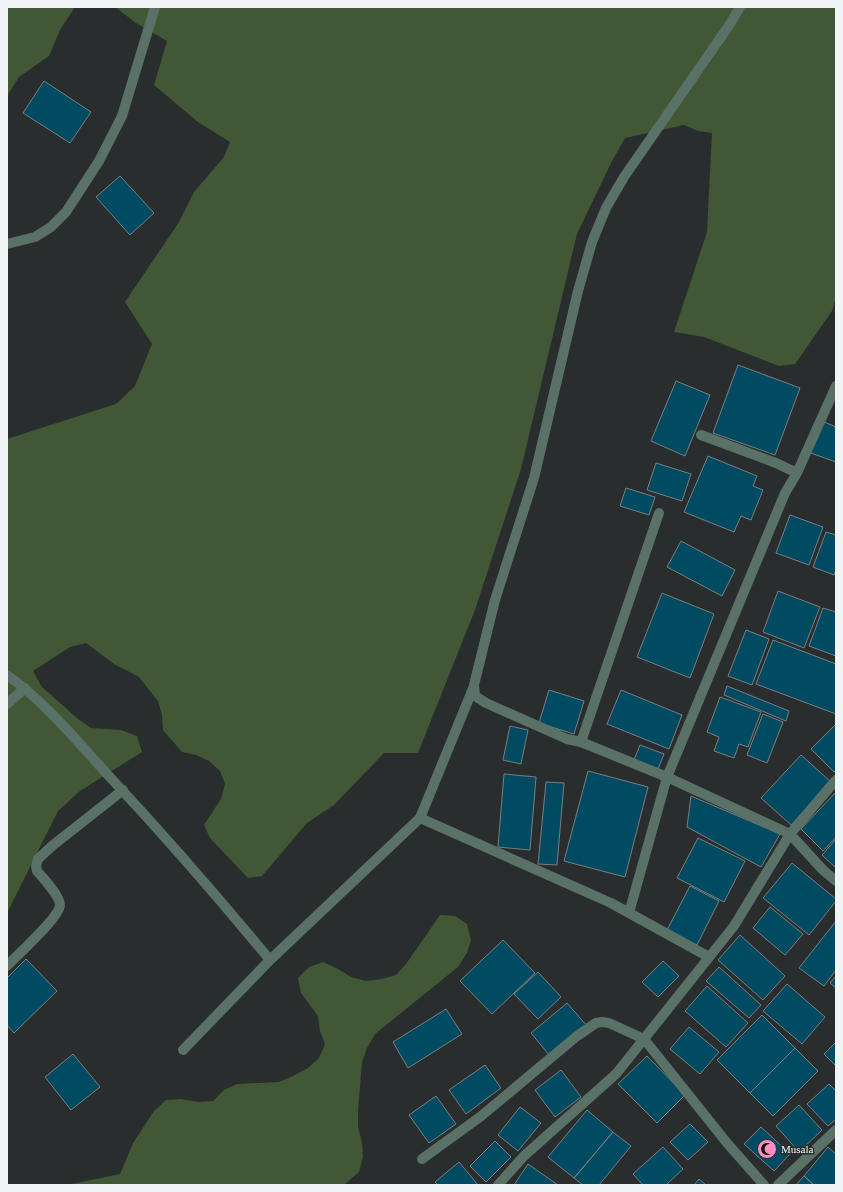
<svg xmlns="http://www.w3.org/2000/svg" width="843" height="1192" viewBox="0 0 843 1192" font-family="'Times New Roman',serif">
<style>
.green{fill:#425735}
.building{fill:#004a62;stroke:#7a7f81}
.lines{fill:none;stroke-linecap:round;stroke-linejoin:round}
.minor{stroke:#597166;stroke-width:10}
.labels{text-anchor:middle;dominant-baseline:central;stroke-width:3;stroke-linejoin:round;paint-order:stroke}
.poi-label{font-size:11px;fill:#f2f5f5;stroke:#292d2d;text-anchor:start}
</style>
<rect width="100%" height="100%" fill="#292d2d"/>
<path class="green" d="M 7,7 L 75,7 L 60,30 L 49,56 L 19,77 L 7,96 Z
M 115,7 L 836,7 L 836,298 L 832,311 L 795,364 L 779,366 L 704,337 L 674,332 L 707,232 L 712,133 L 698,131 L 684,125 L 625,138 L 612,161 L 577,234 L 521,469 L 475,610 L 418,753 L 384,753 L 334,805 L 307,823 L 262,876 L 248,878 L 210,838 L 204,825 L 221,799 L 225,784 L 220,771 L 209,761 L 196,755 L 182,752 L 163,730 L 162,715 L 158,701 L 139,677 L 114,664 L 86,643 L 70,647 L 33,671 L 42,687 L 78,719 L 91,728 L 121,730 L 137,736 L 142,752 L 80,791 L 58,811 L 7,913 L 7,439 L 116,404 L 135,386 L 152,344 L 125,302 L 179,222 L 194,192 L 224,157 L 230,142 L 198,122 L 154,85 L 167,41 L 136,23 Z
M 440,915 L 455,916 L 467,924 L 471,940 L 467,953 L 458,967 L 375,1034 L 367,1048 L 362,1062 L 358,1111 L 358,1127 L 362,1143 L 363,1157 L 359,1172 L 344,1185 L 67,1185 L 120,1174 L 133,1143 L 154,1111 L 166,1100 L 181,1099 L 198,1102 L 213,1101 L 224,1090 L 237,1084 L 279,1082 L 293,1076 L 308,1068 L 319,1058 L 325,1044 L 320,1031 L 318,1016 L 301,993 L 298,978 L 309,967 L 323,962 L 338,969 L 351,977 L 366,981 L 382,979 L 396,975 L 406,964 Z"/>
<path class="building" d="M 44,81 L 91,112 L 70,143 L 23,113 Z
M 120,176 L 154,213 L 130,235 L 96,197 Z
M 738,365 L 800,388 L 775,455 L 713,433 Z
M 676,381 L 710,395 L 685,456 L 651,441 Z
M 822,421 L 836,427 L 836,462 L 808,452 Z
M 708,456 L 757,476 L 753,486 L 763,490 L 751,520 L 741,516 L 734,532 L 684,512 Z
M 656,463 L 691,474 L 682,501 L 647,490 Z
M 626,488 L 655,497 L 649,515 L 620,506 Z
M 790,515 L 823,527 L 809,565 L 776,553 Z
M 826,532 L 836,535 L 836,571 L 834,575 L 813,567 Z
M 681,541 L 735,570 L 722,596 L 667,567 Z
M 778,591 L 820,607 L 804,648 L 763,632 Z
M 662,593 L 714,614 L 690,678 L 637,657 Z
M 823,608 L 836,612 L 836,656 L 809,646 Z
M 746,630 L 769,639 L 752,685 L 728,676 Z
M 773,640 L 836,664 L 836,714 L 756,684 Z
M 727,686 L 789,711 L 786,721 L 724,695 Z
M 549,690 L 584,701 L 574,734 L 539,723 Z
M 621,690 L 682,715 L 669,749 L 607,724 Z
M 720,697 L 761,712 L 748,747 L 739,744 L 734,758 L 714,751 L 719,737 L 707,732 Z
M 763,714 L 783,722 L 767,763 L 747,755 Z
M 836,724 L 836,770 L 834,772 L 811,749 Z
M 510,726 L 528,730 L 521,764 L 503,760 Z
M 640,745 L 664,754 L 658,769 L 634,760 Z
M 801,755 L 831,782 L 791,825 L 761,798 Z
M 588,771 L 648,787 L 625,877 L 564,861 Z
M 504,774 L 536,777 L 530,850 L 498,847 Z
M 546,782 L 564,783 L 557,865 L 538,864 Z
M 836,792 L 836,837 L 823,851 L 801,829 Z
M 691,796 L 780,834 L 761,867 L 687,827 Z
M 698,838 L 745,861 L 724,902 L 677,878 Z
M 836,839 L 836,868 L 822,855 Z
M 792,863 L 836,899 L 836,901 L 809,935 L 763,898 Z
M 690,886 L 719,901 L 697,945 L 667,930 Z
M 770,907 L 803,934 L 785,955 L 753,928 Z
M 836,921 L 836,970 L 824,986 L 799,968 Z
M 740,935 L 785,976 L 763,1000 L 718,960 Z
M 503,940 L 535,973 L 492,1014 L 460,981 Z
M 26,959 L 57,991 L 14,1033 L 7,1025 L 7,978 Z
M 663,961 L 679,976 L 658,997 L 642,982 Z
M 719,967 L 761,1005 L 749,1018 L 706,981 Z
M 538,972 L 561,997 L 538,1019 L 514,994 Z
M 836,976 L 836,988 L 830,983 Z
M 787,984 L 825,1017 L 802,1044 L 763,1011 Z
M 707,986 L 748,1023 L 726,1047 L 685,1011 Z
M 567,1003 L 587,1026 L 550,1056 L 531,1033 Z
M 446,1009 L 462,1034 L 408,1068 L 393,1042 Z
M 762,1015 L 795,1048 L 750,1093 L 717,1060 Z
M 689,1027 L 719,1052 L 700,1074 L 670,1049 Z
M 836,1042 L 836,1066 L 824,1054 Z
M 795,1048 L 818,1071 L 773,1116 L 750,1093 Z
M 73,1054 L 100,1087 L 71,1110 L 45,1077 Z
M 647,1056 L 685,1095 L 657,1123 L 618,1084 Z
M 485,1065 L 501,1088 L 466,1114 L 449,1090 Z
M 561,1070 L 581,1097 L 555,1117 L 535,1090 Z
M 829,1084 L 836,1091 L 836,1119 L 828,1126 L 807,1104 Z
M 436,1096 L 456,1124 L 429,1143 L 409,1115 Z
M 799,1105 L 822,1130 L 799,1152 L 776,1126 Z
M 520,1107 L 541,1123 L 518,1151 L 498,1135 Z
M 587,1110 L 613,1132 L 574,1178 L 548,1157 Z
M 690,1124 L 708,1142 L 688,1160 L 670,1142 Z
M 761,1127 L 790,1154 L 774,1171 L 744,1144 Z
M 613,1132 L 631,1146 L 599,1185 L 583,1185 L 574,1178 Z
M 495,1141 L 511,1157 L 486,1182 L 470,1166 Z
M 663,1147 L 683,1169 L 666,1185 L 643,1185 L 633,1174 Z
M 828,1147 L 836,1154 L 836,1185 L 814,1185 L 804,1176 Z
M 459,1162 L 478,1185 L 438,1185 L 435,1182 Z
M 528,1164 L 558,1185 L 514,1185 Z
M 804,1176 L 814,1185 L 796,1185 Z
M 699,1179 L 706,1185 L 694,1185 Z"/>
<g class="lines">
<path class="minor" d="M 740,7 L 730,24 L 624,177 L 606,208 L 592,242 L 578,291 L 534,478 L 495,600 L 474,685 L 475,696 L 486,703 L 567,739 L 581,742 L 667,777 L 790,834 L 823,870 L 836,881
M 7,244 L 35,237 L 51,227 L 66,212 L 99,161 L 122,116 L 155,7
M 797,473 L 836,386
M 7,675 C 46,703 76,740 108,775 C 164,835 218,897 270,960 L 420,818 L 474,686
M 7,704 L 25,688
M 581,742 L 659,513
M 420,818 L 611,903 L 709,957
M 629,913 L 667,777 L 785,493 L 797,473 L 776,463 L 701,435
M 7,966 C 17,955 60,917 60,905 C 60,896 43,878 37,871 L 36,866 L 38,859 L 52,846 L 123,790
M 183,1050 L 270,960
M 422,1159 L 480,1117 L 577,1036 L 596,1023 L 602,1022 L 609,1023 L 644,1039 L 727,1143 L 764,1185
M 498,1185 L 524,1156 L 616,1074 L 734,926 L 790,834 L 836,780
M 778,1185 L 836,1130"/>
</g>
<defs>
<symbol id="mosque-disc" viewBox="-11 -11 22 22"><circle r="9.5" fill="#fd8ec0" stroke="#292d2d"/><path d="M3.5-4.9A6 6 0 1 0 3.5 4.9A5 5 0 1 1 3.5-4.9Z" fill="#111"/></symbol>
</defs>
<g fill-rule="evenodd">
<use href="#mosque-disc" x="756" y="1138" width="22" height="22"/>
</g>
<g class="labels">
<g class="poi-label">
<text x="781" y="1149">Musala</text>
</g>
</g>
<rect width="843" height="1192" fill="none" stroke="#f2f5f5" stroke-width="16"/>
</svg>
